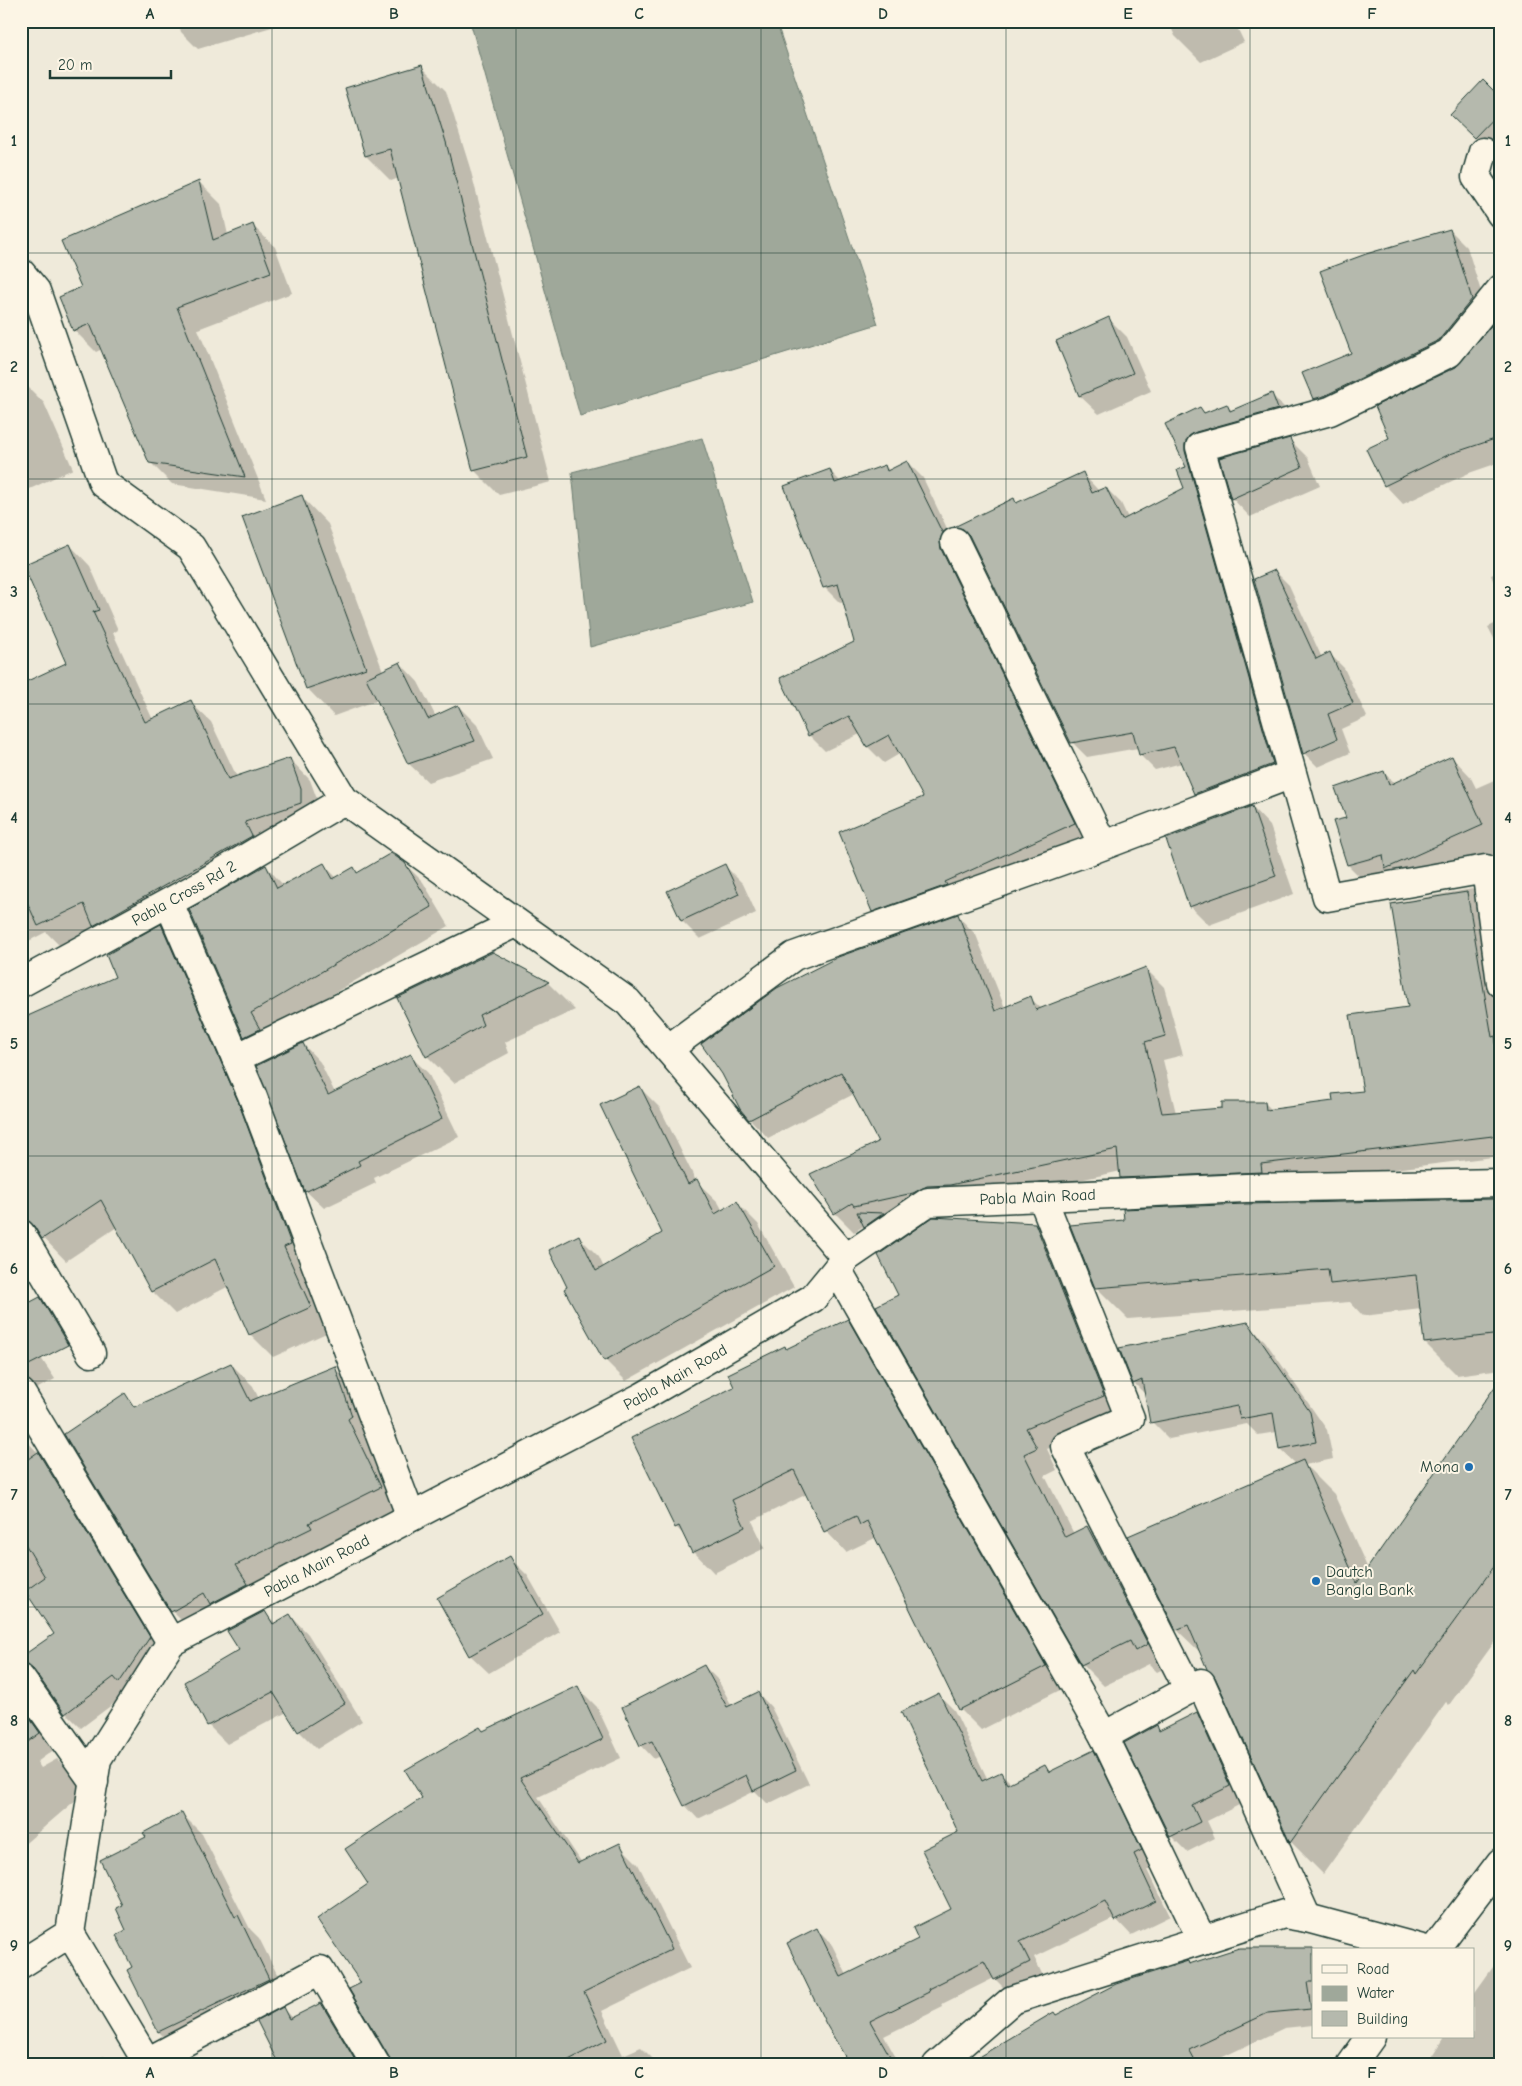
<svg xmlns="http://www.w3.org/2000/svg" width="1522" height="2086" viewBox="0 0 1522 2086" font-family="'Comic Neue',sans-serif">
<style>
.water{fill:#9fa89a;stroke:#6c7d71}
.shadow{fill:#0003}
.building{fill:#b5b9ad;stroke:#1f3d34}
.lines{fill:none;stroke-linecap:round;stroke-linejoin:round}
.street-casing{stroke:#1f3d34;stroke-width:31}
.highway-casing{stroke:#1f3d34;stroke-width:31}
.street{stroke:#fcf5e5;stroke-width:28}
.highway{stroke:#fcf5e5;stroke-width:28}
.grid{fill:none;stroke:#1f3d34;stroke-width:1;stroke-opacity:0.55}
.poi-dot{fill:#1f6fb2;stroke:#fcf5e5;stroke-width:2}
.labels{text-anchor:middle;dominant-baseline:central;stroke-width:4;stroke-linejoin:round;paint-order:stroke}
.street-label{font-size:16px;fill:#1f3d34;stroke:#fcf5e5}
.poi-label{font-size:16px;fill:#1f3d34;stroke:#fcf5e5;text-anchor:end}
.neatline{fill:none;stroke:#1f3d34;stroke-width:2}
.grid-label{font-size:16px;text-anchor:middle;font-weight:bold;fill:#1f3d34}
</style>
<rect width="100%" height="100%" fill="#efeada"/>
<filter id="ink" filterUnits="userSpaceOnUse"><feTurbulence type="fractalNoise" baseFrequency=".02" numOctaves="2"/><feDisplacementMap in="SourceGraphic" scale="10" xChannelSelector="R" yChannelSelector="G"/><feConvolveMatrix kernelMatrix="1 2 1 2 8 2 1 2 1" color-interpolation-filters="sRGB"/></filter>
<g filter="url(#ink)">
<path class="water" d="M 470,21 L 776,21 L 878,324 L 580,416 Z
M 702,438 L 753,602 L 590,647 L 572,472 Z"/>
<path class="shadow" d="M 178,21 L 281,21 L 282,24 L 198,49 L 181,32 Z
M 1168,21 L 1234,21 L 1244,42 L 1201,62 L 1175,36 Z
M 421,66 L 446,91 L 470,168 L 551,482 L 499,495 L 474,470 L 399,178 L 391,181 L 366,156 Z
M 1501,99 L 1501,128 L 1483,146 L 1452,115 Z
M 199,182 L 221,204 L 228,235 L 253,226 L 275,247 L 292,293 L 198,329 L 266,499 L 172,484 L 150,462 L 102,349 L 96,352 L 74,330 L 82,288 Z
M 1450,230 L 1467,247 L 1489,317 L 1332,416 L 1314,399 L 1304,373 L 1353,354 Z
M 1501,316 L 1501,462 L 1469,473 L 1403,504 L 1385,485 L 1391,439 L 1457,368 Z
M 1109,319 L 1127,337 L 1151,391 L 1099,414 L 1080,396 L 1057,341 Z
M 25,384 L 44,403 L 73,469 L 21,493 L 21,386 Z
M 1272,395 L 1287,410 L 1211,446 L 1288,779 L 1210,809 L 1195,794 L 1182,763 L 1155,770 L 1140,755 L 1138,748 L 1087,757 L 1072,742 L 974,542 L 956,527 L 1013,500 L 1017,504 L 1083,474 L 1099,491 L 1106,488 L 1121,503 L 1128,518 L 1185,488 L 1188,468 L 1167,424 L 1200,408 L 1206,414 L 1227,405 L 1232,411 Z
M 1290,440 L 1308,458 L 1320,486 L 1250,517 L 1232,498 Z
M 907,462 L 923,478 L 955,545 L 1090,840 L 889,927 L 873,911 L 925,798 L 901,753 L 884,763 L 868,747 L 860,734 L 825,751 L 809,735 L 856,643 L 845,602 L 840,603 L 824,587 L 829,470 L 841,482 L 885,466 L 890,471 Z
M 301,496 L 328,524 L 383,671 L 400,663 L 418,682 L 436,717 L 458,706 L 477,725 L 493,759 L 428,782 L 409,764 L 378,700 L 334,716 L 307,688 Z
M 70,545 L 90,566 L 118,630 L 113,633 L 153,720 L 190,702 L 211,722 L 237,777 L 290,759 L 310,780 L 321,810 L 59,945 L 46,932 L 21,945 L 21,685 L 68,663 Z
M 1275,571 L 1289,585 L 1322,658 L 1330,654 L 1344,668 L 1367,717 L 1341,729 L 1350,753 L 1318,767 L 1304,753 Z
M 1501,571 L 1501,601 L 1491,575 Z
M 1501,621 L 1501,652 L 1488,627 Z
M 1452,757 L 1470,776 L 1476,788 L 1501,777 L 1501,872 L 1405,889 L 1367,884 L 1348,865 L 1348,819 L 1383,772 L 1395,783 Z
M 1252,807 L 1270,826 L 1294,894 L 1209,925 L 1190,906 Z
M 404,863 L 423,882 L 449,926 L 269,1031 L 263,1054 L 245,1036 L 266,866 L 284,886 L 324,865 L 337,878 L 354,869 L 358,874 Z
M 725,866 L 743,884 L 756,913 L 700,939 L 682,921 Z
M 1472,889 L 1491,907 L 1501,981 L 1501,1156 L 1279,1183 L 1140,1196 L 1121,1177 L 1121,1171 L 890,1221 L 883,1244 L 865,1225 L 854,1232 L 835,1213 L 879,1142 L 854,1094 L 768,1138 L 750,1119 L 958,916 L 976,935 L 1005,1008 L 1030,998 L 1042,1009 L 1145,968 L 1164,987 L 1183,1055 L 1163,1060 L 1176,1113 L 1265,1103 L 1272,1110 L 1334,1102 L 1364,1092 L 1410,1008 L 1392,903 Z
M 161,926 L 184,949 L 333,1330 L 273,1357 L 250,1334 L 229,1286 L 175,1314 L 152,1291 L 117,1227 L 66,1261 L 28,1222 L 21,1225 L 21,1020 L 116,977 Z
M 493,953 L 548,983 L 575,1010 L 505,1042 L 509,1053 L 454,1083 L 427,1056 Z
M 303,1044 L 320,1062 L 335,1093 L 410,1056 L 428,1073 L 459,1137 L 374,1178 L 376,1183 L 324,1208 L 306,1191 Z
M 639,1087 L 660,1108 L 696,1181 L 718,1202 L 723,1211 L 737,1203 L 758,1224 L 794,1287 L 626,1381 L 605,1360 L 566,1289 L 568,1288 L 579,1237 L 599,1257 L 604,1268 L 664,1234 Z
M 1495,1200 L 1501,1206 L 1501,1369 L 1457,1375 L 1425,1343 L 1421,1309 L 1363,1316 L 1350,1302 L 1128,1319 L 1096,1287 Z
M 1035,1224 L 1057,1246 L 1125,1417 L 1047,1449 L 1057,1470 L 1045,1476 L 1074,1534 L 1087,1528 L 1109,1549 L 1169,1666 L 1157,1672 L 1149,1664 L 1104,1686 L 1082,1664 L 878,1306 Z
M 848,1321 L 868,1342 L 1066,1687 L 981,1730 L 960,1709 L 875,1538 L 846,1552 L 826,1531 L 807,1494 L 752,1521 L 765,1548 L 714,1573 L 694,1552 L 686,1537 L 676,1527 L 736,1388 L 787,1350 Z
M 1247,1324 L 1265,1341 L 1327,1430 L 1333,1459 L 1305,1465 L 1334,1494 L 1368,1569 L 1501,1380 L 1501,1633 L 1449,1705 L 1446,1702 L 1323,1874 L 1291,1842 L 1217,1678 L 1202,1654 L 1177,1630 L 1130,1537 L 1296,1464 L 1280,1449 L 1277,1432 L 1258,1435 L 1247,1424 L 1169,1439 L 1152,1422 L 1146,1395 L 1134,1383 Z
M 21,1328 L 55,1379 L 21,1397 Z
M 231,1364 L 253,1386 L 259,1399 L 334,1368 L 356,1389 L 402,1510 L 194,1633 L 172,1611 L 66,1435 L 98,1449 Z
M 21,1438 L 24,1438 L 53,1469 L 165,1653 L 129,1692 L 81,1728 L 66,1713 L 40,1679 L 35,1678 L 21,1692 L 21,1659 L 56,1634 L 21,1584 Z
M 510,1558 L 528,1576 L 560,1632 L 489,1673 L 470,1655 Z
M 264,1612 L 276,1624 L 290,1615 L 308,1634 L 362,1721 L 317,1749 L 299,1731 L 287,1712 L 227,1744 L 208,1725 L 186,1682 L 240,1650 Z
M 704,1666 L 718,1680 L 732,1706 L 758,1693 L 771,1707 L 809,1784 L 768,1804 L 755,1791 L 698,1819 L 685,1805 L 661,1756 L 654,1759 L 641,1745 Z
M 578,1688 L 597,1707 L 621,1758 L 538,1797 L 582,1863 L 619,1845 L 638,1864 L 690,1968 L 602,2011 L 623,2055 L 641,2047 L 659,2065 L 393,2065 L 363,1984 L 370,1884 L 423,1799 L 480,1728 L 484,1732 Z
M 939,1695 L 954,1710 L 988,1780 L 1001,1773 L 1011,1783 L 1045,1767 L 1051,1773 L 1093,1752 L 1108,1767 L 1156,1866 L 1148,1870 L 1170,1916 L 1131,1935 L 1115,1918 L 1034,1957 L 1044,1978 L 1010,1994 L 994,1978 L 942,2004 L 943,2007 L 884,2036 L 900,2065 L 851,2065 L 817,1930 L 832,1945 L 847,1975 L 920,1940 L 953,1910 L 960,1833 Z
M 21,1699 L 55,1749 L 37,1762 L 41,1768 L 57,1759 L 72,1774 L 85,1792 L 21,1847 Z
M 1197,1714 L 1213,1730 L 1245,1802 L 1207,1821 L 1215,1838 L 1187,1852 L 1171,1836 L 1156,1727 L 1161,1731 Z
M 181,1813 L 202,1834 L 250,1929 L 259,1938 L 290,2000 L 180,2053 L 159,2032 L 134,1968 L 123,1906 L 148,1837 Z
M 1239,1949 L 1317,1950 L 1313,1950 L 1313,2025 L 1284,2028 L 1206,2065 L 973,2065 L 1057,2016 L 1188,1962 L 1191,1965 Z
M 1501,1956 L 1501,2065 L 1426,2065 L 1444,2037 L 1473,2037 L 1473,1995 Z
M 321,2005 L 340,2024 L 364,2065 L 278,2065 L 258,2022 L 283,2009 L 293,2019 Z
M 104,2056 L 112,2065 L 84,2065 Z"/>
<path class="building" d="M 422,65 L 446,142 L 527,457 L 473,471 L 390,149 L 365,156 L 345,88 Z
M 1483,80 L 1501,98 L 1501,110 L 1474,138 L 1450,115 Z
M 199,181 L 213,240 L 253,224 L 271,272 L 177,307 L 245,477 L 149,463 L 90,324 L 73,331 L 59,297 L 81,287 L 61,241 Z
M 1450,229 L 1472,299 L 1439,340 L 1324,396 L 1313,399 L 1302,373 L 1351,353 L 1320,271 L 1366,254 Z
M 1501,314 L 1501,437 L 1450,454 L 1384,486 L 1366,449 L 1389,438 L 1375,406 L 1456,367 Z
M 1109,317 L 1133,373 L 1079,396 L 1056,341 Z
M 1272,393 L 1278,409 L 1196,432 L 1189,436 L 1185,444 L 1185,451 L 1273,764 L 1194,794 L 1174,747 L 1139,755 L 1133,732 L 1071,743 L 969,535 L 963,529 L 954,527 L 1014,498 L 1016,503 L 1083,472 L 1092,493 L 1106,487 L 1122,520 L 1184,488 L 1177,470 L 1186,467 L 1165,424 L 1200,407 L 1204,413 L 1227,404 L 1230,411 Z
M 1290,438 L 1302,467 L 1231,499 L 1219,458 Z
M 907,461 L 942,532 L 944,532 L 940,540 L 941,549 L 1075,823 L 945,882 L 947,885 L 872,912 L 839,832 L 923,797 L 889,735 L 867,747 L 849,716 L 808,736 L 780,678 L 854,642 L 838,584 L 823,588 L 784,486 L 830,469 L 835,483 L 885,465 L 887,471 Z
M 302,495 L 366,668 L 306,689 L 242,517 Z
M 70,544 L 99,610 L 93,612 L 145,722 L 191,700 L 228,779 L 290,758 L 301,789 L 301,803 L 245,822 L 252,836 L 93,926 L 84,904 L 38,926 L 21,889 L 21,684 L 66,663 L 23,565 Z
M 1275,570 L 1316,659 L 1330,652 L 1353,703 L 1328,714 L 1337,739 L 1303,754 L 1254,579 Z
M 400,662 L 428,719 L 458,705 L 475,741 L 408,764 L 366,678 Z
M 1452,756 L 1483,825 L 1385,869 L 1383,855 L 1347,865 L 1333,821 L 1346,818 L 1335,788 L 1384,771 L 1389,785 Z
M 1252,806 L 1276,876 L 1189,907 L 1166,839 Z
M 391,853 L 405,863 L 432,907 L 251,1013 L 260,1029 L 244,1037 L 189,909 L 266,865 L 277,888 L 324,863 L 333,879 L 354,867 L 357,873 Z
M 725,864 L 739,894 L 681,921 L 667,891 Z
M 1467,892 L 1492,1037 L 1495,1036 L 1501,1080 L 1501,1135 L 1261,1164 L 1262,1172 L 1120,1178 L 1117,1149 L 950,1185 L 927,1186 L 913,1193 L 854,1206 L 852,1203 L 834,1214 L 810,1174 L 878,1142 L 841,1072 L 749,1120 L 740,1109 L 722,1074 L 701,1044 L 777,988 L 838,957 L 958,914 L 995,1011 L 1031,996 L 1036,1010 L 1146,967 L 1165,1036 L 1145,1042 L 1162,1113 L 1222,1108 L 1222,1102 L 1265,1102 L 1266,1110 L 1333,1101 L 1332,1094 L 1363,1091 L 1350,1015 L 1408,1007 L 1391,904 Z
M 161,924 L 238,1101 L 291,1244 L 284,1247 L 311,1307 L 249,1335 L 215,1259 L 151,1292 L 101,1200 L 42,1239 L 34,1226 L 21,1216 L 21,1019 L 115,977 L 106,955 Z
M 493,952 L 549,982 L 479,1015 L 483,1025 L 426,1057 L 397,998 Z
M 303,1043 L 328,1095 L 411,1054 L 442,1119 L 358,1161 L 360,1165 L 305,1192 L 256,1066 Z
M 640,1086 L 688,1184 L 697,1179 L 715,1214 L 737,1201 L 774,1266 L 604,1361 L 564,1289 L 567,1287 L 549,1250 L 579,1235 L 596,1271 L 662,1233 L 600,1105 Z
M 1495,1199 L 1497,1254 L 1501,1254 L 1501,1334 L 1424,1343 L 1416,1275 L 1330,1284 L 1328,1269 L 1095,1288 L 1070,1225 L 1124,1220 L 1123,1209 L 1246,1204 Z
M 857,1212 L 884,1213 L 864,1227 Z
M 933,1217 L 1035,1223 L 1104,1396 L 1026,1428 L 1037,1448 L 1024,1454 L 1065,1537 L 1087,1526 L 1148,1644 L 1135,1651 L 1130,1641 L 1081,1665 L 876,1306 L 898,1295 L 878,1255 Z
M 40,1297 L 68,1345 L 21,1369 L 21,1307 Z
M 848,1319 L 1046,1666 L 959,1710 L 867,1521 L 860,1525 L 856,1516 L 824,1532 L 794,1470 L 732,1500 L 745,1527 L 692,1553 L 679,1526 L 675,1528 L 631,1438 L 734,1387 L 728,1374 L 785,1346 L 786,1349 Z
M 1248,1322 L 1310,1412 L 1316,1442 L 1279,1449 L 1273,1413 L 1240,1419 L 1237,1406 L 1150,1423 L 1142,1380 L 1133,1384 L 1119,1348 Z
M 231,1363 L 250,1401 L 335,1366 L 352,1416 L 348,1419 L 381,1487 L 309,1523 L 312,1528 L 236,1565 L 248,1584 L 210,1604 L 204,1593 L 171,1612 L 64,1434 L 125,1393 L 134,1407 Z
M 1501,1378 L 1501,1557 L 1416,1674 L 1414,1670 L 1290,1843 L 1215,1677 L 1207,1669 L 1188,1625 L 1176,1630 L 1128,1536 L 1303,1460 L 1357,1583 Z
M 38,1452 L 150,1637 L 119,1683 L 114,1677 L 65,1714 L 34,1670 L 28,1665 L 21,1664 L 21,1657 L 54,1634 L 25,1591 L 45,1577 L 21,1537 L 21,1464 Z
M 510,1556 L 543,1614 L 469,1656 L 437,1598 Z
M 265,1611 L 273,1624 L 290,1614 L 345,1703 L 298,1732 L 273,1692 L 207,1726 L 184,1682 L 239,1650 L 227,1631 Z
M 704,1665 L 727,1707 L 758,1692 L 796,1770 L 753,1791 L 746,1775 L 684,1806 L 652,1741 L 640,1746 L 622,1707 Z
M 578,1686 L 603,1739 L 520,1778 L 578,1863 L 620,1843 L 672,1949 L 584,1992 L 607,2040 L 559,2065 L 392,2065 L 389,2057 L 349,1989 L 361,1983 L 317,1919 L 368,1884 L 345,1849 L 422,1798 L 405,1770 L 480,1727 L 483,1731 Z
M 939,1693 L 982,1781 L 1001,1772 L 1007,1784 L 1045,1765 L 1049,1772 L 1094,1750 L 1142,1850 L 1134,1854 L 1156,1901 L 1115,1921 L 1105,1901 L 1020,1942 L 1030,1962 L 994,1980 L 984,1961 L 928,1989 L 929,1992 L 870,2021 L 895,2065 L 850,2065 L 826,2024 L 787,1943 L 817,1928 L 841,1977 L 918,1939 L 913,1928 L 951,1909 L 922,1850 L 958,1832 L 901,1712 Z
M 21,1706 L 40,1733 L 21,1747 Z
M 1197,1712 L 1230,1786 L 1192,1805 L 1200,1822 L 1170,1837 L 1124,1743 L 1157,1725 L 1159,1731 Z
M 182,1812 L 235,1917 L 238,1915 L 269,1979 L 158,2032 L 127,1970 L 132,1967 L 116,1935 L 126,1930 L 116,1908 L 122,1905 L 100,1860 L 146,1837 L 143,1833 Z
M 1239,1948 L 1313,1948 L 1313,1982 L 1307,1982 L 1311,2009 L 1268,2013 L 1189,2050 L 1197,2065 L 965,2065 L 1054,2012 L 1056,2015 L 1116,1984 L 1188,1961 L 1189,1964 Z
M 321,2003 L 358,2065 L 279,2065 L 257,2021 L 283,2007 L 289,2019 Z"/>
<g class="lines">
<defs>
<g id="street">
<path d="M 1483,152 L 1476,177 L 1501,214"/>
<path d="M 21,273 L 36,291 L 103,483 L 191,547 L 344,800 L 628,1002 L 846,1258"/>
<path d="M 1501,289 L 1449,353 L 1330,411 L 1200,447 L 1327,897 L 1486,869 L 1501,983"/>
<path d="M 955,542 L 1103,845"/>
<path d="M 169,903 L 252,1095 L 411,1517"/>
<path id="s1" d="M 21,983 L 199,886 L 344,800"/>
<path d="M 668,1049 L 794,956 L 1086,852 L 1292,774"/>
<path d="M 236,1058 L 516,923"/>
<path d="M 1042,1197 L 1130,1418 L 1065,1446 L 1189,1690"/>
<path d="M 21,1234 L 91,1353"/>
<path d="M 837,1269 L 1104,1736 L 1202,1940"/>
<path d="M 21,1393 L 171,1642"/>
<path d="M 21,1679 L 94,1782"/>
<path d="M 1104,1736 L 1201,1683 L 1307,1918"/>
<path id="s2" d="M 70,1933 L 97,1759 L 171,1642 L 642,1397 L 813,1298 L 846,1258 L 928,1202 L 1246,1188 L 1501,1183"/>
<path d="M 70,1933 L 147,2062 L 320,1970 L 376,2065"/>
<path d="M 21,1964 L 70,1933"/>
<path d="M 937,2065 L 1012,2000 L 1284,1914 L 1307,1918 L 1426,1950"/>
</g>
<path id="highway" d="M 1434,1950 L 1501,1862
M 1351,2065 L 1371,2037"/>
</defs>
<use href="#street" class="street-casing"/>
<use href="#highway" class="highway-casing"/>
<use href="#street" class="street"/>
<use href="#highway" class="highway"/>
</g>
</g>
<path class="grid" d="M 272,21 L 272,2065M 516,21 L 516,2065M 761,21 L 761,2065M 1006,21 L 1006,2065M 1250,21 L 1250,2065M 21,253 L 1501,253M 21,479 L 1501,479M 21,704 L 1501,704M 21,930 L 1501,930M 21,1156 L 1501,1156M 21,1381 L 1501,1381M 21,1607 L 1501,1607M 21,1833 L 1501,1833"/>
<g class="poi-dot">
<circle cx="1469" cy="1467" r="5"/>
<circle cx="1316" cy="1581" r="5"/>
</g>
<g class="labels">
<g class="street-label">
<text stroke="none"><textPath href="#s1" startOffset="186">Pabla Cross Rd 2</textPath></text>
<text stroke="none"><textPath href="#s2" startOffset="1304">Pabla Main Road</textPath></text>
<text stroke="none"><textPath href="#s2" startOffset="884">Pabla Main Road</textPath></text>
<text stroke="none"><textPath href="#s2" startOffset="479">Pabla Main Road</textPath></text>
</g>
<g class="poi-label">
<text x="1459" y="1467">Mona</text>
<text x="1326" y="1572" text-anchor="start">Dautch<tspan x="1326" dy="18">Bangla Bank</tspan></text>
</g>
</g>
<rect width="1522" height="2086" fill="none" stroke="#fcf5e5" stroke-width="55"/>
<rect x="1312" y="1948" width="162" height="90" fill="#fcf5e5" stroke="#a4ab9e"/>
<rect x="1322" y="1965" width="25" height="8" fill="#fcf5e5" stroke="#a4ab9e"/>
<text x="1357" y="1974" font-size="15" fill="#1f3d34">Road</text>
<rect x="1322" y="1986" width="25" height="15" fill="#9fa89a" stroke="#a4ab9e"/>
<text x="1357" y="1998" font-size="15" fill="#1f3d34">Water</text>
<rect x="1322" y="2011" width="25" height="15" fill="#b5b9ad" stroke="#a4ab9e"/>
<text x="1357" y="2024" font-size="15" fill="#1f3d34">Building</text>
<path d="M50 70v8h121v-8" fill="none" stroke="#1f3d34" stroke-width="2.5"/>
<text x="58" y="70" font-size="15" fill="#1f3d34" stroke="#fcf5e5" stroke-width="4" paint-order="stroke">20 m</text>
<rect x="28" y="28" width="1466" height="2030" class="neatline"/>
<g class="grid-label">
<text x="150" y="19">A</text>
<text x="394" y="19">B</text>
<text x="639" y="19">C</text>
<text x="883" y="19">D</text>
<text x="1128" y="19">E</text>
<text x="1372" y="19">F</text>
<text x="14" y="146">1</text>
<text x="1508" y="146">1</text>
<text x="14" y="372">2</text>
<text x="1508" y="372">2</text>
<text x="14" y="597">3</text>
<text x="1508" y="597">3</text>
<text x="14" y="823">4</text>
<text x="1508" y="823">4</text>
<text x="14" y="1049">5</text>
<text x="1508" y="1049">5</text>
<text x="14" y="1274">6</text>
<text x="1508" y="1274">6</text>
<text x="14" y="1500">7</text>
<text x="1508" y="1500">7</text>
<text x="14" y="1726">8</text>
<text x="1508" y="1726">8</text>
<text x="14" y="1951">9</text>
<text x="1508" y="1951">9</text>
<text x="150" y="2078">A</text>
<text x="394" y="2078">B</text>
<text x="639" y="2078">C</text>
<text x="883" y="2078">D</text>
<text x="1128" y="2078">E</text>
<text x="1372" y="2078">F</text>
</g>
</svg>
